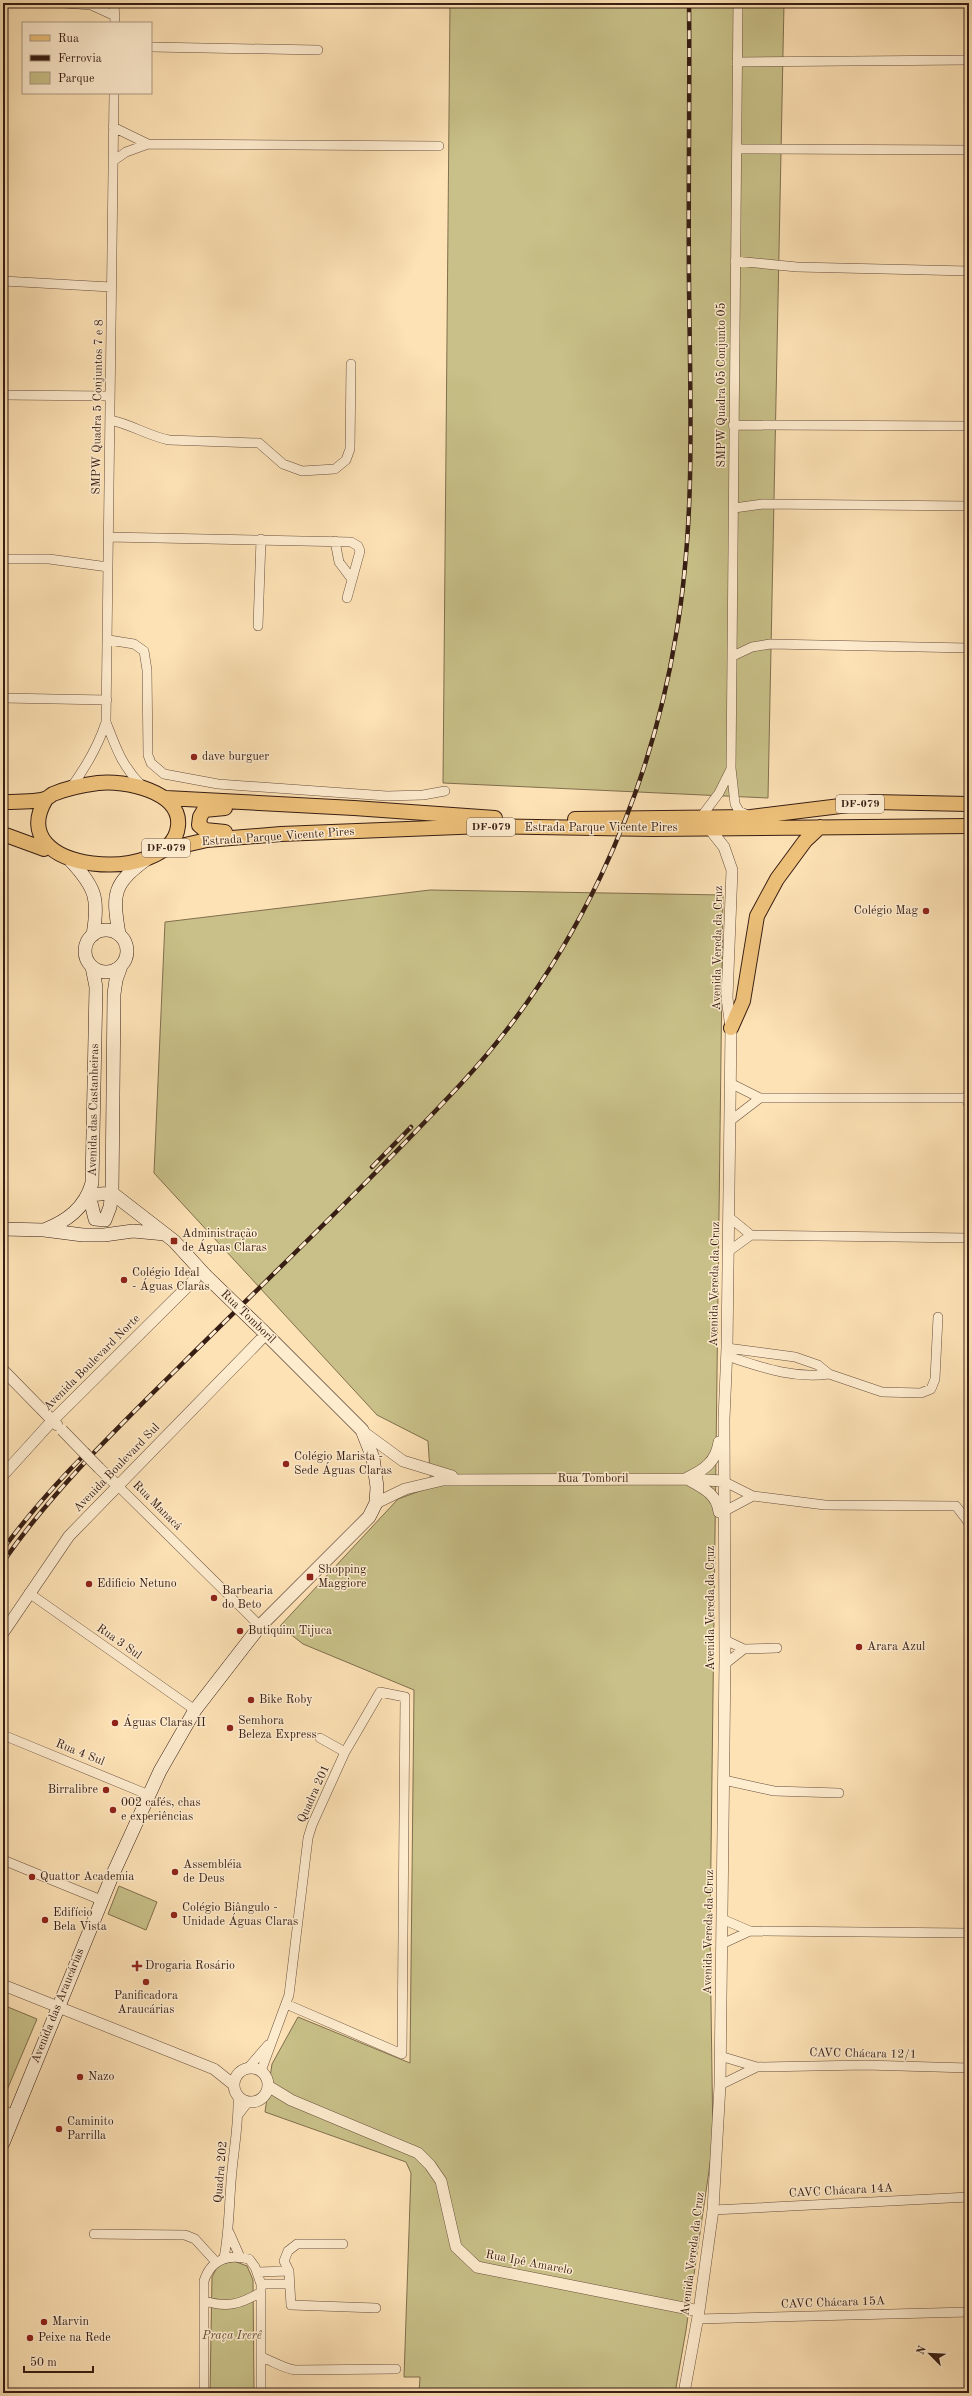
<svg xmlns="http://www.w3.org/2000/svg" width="972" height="2396" viewBox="0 0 972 2396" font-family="'Old Standard TT',serif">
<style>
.green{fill:#c8c088;stroke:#806e4e}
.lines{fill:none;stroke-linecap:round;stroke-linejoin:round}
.minor-casing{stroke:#684e3c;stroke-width:10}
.tertiary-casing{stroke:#684e3c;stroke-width:12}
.secondary-casing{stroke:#371d13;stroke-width:14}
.primary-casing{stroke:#371d13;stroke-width:16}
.minor{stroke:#feeccf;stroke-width:9}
.tertiary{stroke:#feeccf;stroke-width:11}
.secondary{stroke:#feeccf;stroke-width:13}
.primary{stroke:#eec17a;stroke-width:14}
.rail-casing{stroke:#371d13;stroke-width:4.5}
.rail{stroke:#feeccf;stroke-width:3;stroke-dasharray:9;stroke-linecap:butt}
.tertiary-bridge-casing{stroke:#684e3c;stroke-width:12;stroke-linecap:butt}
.secondary-bridge-casing{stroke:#371d13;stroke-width:14;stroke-linecap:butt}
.tertiary-bridge{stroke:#feeccf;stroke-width:11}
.secondary-bridge{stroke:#feeccf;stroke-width:13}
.poi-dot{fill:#8f2418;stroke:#feeccf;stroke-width:1.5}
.labels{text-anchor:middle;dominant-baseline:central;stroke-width:3;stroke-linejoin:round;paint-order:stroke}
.shield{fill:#feeccf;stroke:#735b4b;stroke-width:1}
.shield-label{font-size:11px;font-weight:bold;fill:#371d13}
.street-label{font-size:12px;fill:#371d13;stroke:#feeccf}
.poi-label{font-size:12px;fill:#371d13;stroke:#feeccf;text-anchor:start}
.park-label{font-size:12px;font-style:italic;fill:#624e36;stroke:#feeccf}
</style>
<rect width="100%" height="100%" fill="#fde2b5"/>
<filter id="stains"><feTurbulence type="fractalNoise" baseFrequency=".005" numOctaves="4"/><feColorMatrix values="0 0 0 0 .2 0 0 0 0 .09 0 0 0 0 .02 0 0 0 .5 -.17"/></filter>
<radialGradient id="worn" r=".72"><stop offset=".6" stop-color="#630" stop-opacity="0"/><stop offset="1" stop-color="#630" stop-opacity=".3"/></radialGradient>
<path class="green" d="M 450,3 L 784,3 L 768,798 L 443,783 Z
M 430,890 L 723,895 L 710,1935 L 713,2143 L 686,2330 L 675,2393 L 419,2393 L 420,2377 L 404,2377 L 411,2173 L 406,2162 L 265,2112 L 272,2064 L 298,2017 L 410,2063 L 414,1690 L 303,1644 L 280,1626 L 398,1499 L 431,1487 L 428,1441 L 377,1415 L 154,1173 L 165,922 Z
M 119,1886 L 157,1902 L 146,1930 L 108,1914 Z
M 3,2005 L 37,2019 L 4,2097 L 3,2097 Z
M 234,2261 L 247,2266 L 253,2280 L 254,2393 L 210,2393 L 212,2277 L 218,2265 Z"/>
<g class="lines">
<defs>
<path id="minor" d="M 64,3 L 91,5 L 115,16
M 114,3 L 115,23
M 738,3 L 731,768 L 735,804 L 739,811 L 748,815
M 151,47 L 318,50
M 737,62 L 969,60
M 113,127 L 148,144
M 737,149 L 969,150
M 113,161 L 126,152 L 148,144 L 439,146
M 735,261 L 797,267 L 969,271
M 3,281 L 111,287
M 3,395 L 109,396
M 110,420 C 131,424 148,436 169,440 L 259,443 L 283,464 L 302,471 L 335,469 L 346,460 L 350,449 L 351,364
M 733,425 L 969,426
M 734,508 L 763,504 L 969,506
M 108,537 L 351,542 L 358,546 L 360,551 L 347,598
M 335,541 L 339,562 L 351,578
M 3,559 L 49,559 L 108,567
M 258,626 L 261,539
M 109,640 L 134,644 L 144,651 L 147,670 L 148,755 L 151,763 L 164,774 L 218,784 L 387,796 L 423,795 L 445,791
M 733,656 L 752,647 L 770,644 L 969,648
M 3,698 L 107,700
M 106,722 C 116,748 122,766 142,786
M 70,789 C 86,767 98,747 106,722 L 114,93
M 701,817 L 719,793 L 731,769
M 730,1083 L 760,1098 L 967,1098
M 969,1091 L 967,1098 L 969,1106
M 730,1121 L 760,1098
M 729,1217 L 751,1235
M 729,1251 L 751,1235 L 969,1238
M 727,1348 L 795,1357 L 818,1365 L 829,1374 L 882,1392 L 921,1393 L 931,1389 L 935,1379 L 938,1317
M 727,1356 C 761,1367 792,1379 829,1374
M 723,1481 L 753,1496 L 825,1505 L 956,1506 L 969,1523
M 117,1485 L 260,1626
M 723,1512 L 753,1496
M 29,1593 L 195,1710
M 725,1640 L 744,1649 L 777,1648
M 725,1664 L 744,1649
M 3,1735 L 149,1795
M 724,1780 L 774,1791 L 839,1793
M 3,1860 L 101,1900
M 722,1919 L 750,1931 L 967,1933
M 722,1944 L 750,1931
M 286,2004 L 402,2054 L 405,1697 L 380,1692 L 345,1752
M 720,2056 L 757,2067 L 865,2065 L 969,2068
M 249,2067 L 268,2045
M 261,2071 L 289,1995 L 308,1838 L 312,1825 L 345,1752 L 320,1738
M 720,2085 L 757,2067
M 3,2110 L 14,2115
M 238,2115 L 248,2102
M 713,2210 L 969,2197
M 229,2232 L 240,2257
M 94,2234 L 185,2235 L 195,2239 L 216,2262
M 343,2244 L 297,2244 L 288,2251 L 284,2261 L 289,2271 L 291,2305 L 376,2308
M 224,2258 C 229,2232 229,2208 231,2182 C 233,2153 239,2125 238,2096
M 258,2272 L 289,2271
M 261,2284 L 290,2284
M 205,2301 C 227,2308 241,2304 261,2292
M 698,2319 L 969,2312
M 261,2357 C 273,2361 282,2368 295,2370 L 396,2369
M 204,2393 L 204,2281 C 211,2259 228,2254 249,2259 L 255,2267 L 261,2284 L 261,2393"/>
<path id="tertiary" d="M 3,1370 L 57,1425
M 362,1431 L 403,1461 L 452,1476
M 99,1468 L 117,1485
M 3,1475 L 52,1421 L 202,1272
M 687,1478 C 704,1470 716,1462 719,1442
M 689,1480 C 703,1488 717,1494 719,1512
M 376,1503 L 405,1489 L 443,1480 L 687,1479 L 723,1481
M 3,1633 L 69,1536 L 266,1334
M 3,1985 L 214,2069 L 234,2085
M234 2085a17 17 0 1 1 34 0a17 17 0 1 1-34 0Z
M 268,2086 L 291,2100 L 418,2153 L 430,2165 L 441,2181 L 456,2247 L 477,2267 L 699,2311
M 684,2393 L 699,2311 L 713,2210 L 720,2085 L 725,1657 L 724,1419 L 727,1348 L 731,1028 L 727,998 L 732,870 L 724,847 L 709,828"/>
<path id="secondary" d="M 71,861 C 96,888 99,899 93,935
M85 951a21 21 0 1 1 42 0a21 21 0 1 1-42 0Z
M 119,934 C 112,892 113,884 148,858
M 89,1195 L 95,1219 L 105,1220 L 110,1207 L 112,1193 L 114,994 L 116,980 L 121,966
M 89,1195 L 112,1193 L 174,1241 L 205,1275
M 3,1229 L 44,1230 L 83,1235 L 104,1235 L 133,1231 L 165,1234
M 44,1230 C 67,1221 85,1208 92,1183 L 96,987 L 92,967
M 3,2143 L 112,1876 L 160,1771 L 195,1710 L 260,1626 L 369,1517 L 376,1503 L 377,1487 L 373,1458 L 362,1430 L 263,1331"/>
<path id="primary" d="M 166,798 L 354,808 L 495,818
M 3,802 C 15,802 34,802 45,799 C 48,798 51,795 53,794 C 67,788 83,785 98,783 C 124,780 182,791 178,826 C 172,886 0,875 46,799
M 575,819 L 751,817 L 873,802 L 969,804
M 225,832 L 205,830 L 199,825 L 200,817 L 204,810 L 225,808
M 3,834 L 44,849
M 163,850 L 207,840 L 281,834 L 484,826 L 652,829 L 969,826
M 731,1028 L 743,1001 L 757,916 L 777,879 L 805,841 L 820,827"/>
</defs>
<use href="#minor" class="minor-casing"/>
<use href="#tertiary" class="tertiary-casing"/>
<use href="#secondary" class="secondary-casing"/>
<use href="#primary" class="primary-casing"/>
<use href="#minor" class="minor"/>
<use href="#tertiary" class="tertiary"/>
<use href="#secondary" class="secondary"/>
<use href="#primary" class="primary"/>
<defs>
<path id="rail" d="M 372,1167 L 411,1127
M 3,1549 C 29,1514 57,1482 88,1451
M 3,1562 C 55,1487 121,1425 185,1361 C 277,1270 371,1180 459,1086 C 574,963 649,801 676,635 C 696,520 690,400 689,283 C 688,190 690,96 689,3"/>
</defs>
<use href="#rail" class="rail-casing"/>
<use href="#rail" class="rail"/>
<defs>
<path id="tertiary-bridge" d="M 62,1430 L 99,1468"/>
<path id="secondary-bridge" d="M 205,1275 L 263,1331"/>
</defs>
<use href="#tertiary-bridge" class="tertiary-bridge-casing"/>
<use href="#secondary-bridge" class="secondary-bridge-casing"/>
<use href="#tertiary-bridge" class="tertiary-bridge"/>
<use href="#secondary-bridge" class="secondary-bridge"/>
</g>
<g class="poi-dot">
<circle cx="194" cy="757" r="4"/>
<circle cx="926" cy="911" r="4"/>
<rect x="170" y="1237" width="8" height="8" rx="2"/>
<circle cx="124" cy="1280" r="4"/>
<circle cx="286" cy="1464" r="4"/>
<rect x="306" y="1573" width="8" height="8" rx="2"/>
<circle cx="89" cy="1584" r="4"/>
<circle cx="214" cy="1598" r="4"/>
<circle cx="240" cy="1631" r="4"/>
<circle cx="859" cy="1647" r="4"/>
<circle cx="251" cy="1700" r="4"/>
<circle cx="115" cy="1723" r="4"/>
<circle cx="230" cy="1728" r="4"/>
<circle cx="106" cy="1790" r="4"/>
<circle cx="113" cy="1810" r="4"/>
<circle cx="175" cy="1872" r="4"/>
<circle cx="32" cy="1877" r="4"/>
<circle cx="174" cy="1915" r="4"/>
<circle cx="45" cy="1920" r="4"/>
<path d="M135 1960h4v4h4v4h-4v4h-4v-4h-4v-4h4z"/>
<circle cx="146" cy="1982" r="4"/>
<circle cx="80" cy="2077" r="4"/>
<circle cx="59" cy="2129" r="4"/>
<circle cx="44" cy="2322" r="4"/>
<circle cx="30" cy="2338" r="4"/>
</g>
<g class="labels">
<g class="shield">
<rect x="836" y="795" width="48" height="18" rx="3"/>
<rect x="467" y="818" width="48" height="18" rx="3"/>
<rect x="142" y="839" width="48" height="18" rx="3"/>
</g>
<g class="shield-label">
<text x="860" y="804">DF-079</text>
<text x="491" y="827">DF-079</text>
<text x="166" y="848">DF-079</text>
</g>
<g class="street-label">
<text transform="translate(722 385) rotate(-90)">SMPW Quadra 05 Conjunto 05</text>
<text transform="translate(98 407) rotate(-89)">SMPW Quadra 5 Conjuntos 7 e 8</text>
<text x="601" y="828">Estrada Parque Vicente Pires</text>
<text transform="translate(278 837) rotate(-4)">Estrada Parque Vicente Pires</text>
<text transform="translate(718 948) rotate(-89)">Avenida Vereda da Cruz</text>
<text transform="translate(94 1110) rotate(-89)">Avenida das Castanheiras</text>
<text transform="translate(715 1284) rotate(-89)">Avenida Vereda da Cruz</text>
<text transform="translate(248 1317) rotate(44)">Rua Tomboril</text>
<text transform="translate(92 1363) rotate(-45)">Avenida Boulevard Norte</text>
<text transform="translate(117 1468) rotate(-46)">Avenida Boulevard Sul</text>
<text x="593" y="1479">Rua Tomboril</text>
<text transform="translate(157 1506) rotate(45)">Rua Manacá</text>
<text transform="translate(711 1608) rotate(-90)">Avenida Vereda da Cruz</text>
<text transform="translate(119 1642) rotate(35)">Rua 3 Sul</text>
<text transform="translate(80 1753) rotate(22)">Rua 4 Sul</text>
<text transform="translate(314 1794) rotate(-66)">Quadra 201</text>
<text transform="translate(709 1932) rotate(-89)">Avenida Vereda da Cruz</text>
<text transform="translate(58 2006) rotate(-68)">Avenida das Araucárias</text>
<text transform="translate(863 2054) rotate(1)">CAVC Chácara 12/1</text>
<text transform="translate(221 2172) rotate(-85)">Quadra 202</text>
<text transform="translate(841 2191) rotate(-3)">CAVC Chácara 14A</text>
<text transform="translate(693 2254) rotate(-83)">Avenida Vereda da Cruz</text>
<text transform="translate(529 2263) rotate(11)">Rua Ipê Amarelo</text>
<text transform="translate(833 2303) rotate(-2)">CAVC Chácara 15A</text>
</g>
<g class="poi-label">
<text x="202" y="757">dave burguer</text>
<text x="918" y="911" text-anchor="end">Colégio Mag</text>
<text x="182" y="1234">Administração<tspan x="182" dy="14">de Águas Claras</tspan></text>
<text x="132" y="1273">Colégio Ideal<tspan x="132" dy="14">- Águas Claras</tspan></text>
<text x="294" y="1457">Colégio Marista -<tspan x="294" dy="14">Sede Águas Claras</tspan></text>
<text x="318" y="1570">Shopping<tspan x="318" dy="14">Maggiore</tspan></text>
<text x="97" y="1584">Edificio Netuno</text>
<text x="222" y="1591">Barbearia<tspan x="222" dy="14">do Beto</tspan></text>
<text x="248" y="1631">Butiquim Tijuca</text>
<text x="867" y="1647">Arara Azul</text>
<text x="259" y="1700">Bike Roby</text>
<text x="238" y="1721">Semhora<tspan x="238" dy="14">Beleza Express</tspan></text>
<text x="123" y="1723">Águas Claras II</text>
<text x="98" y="1790" text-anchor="end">Birralibre</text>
<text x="121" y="1803">002 cafés, chas<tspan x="121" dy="14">e experiências</tspan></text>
<text x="183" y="1865">Assembléia<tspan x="183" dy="14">de Deus</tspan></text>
<text x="40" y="1877">Quattor Academia</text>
<text x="182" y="1908">Colégio Biângulo -<tspan x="182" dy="14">Unidade Águas Claras</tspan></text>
<text x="53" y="1913">Edifício<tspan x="53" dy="14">Bela Vista</tspan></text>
<text x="145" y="1966">Drogaria Rosário</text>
<text x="146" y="1996" text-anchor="middle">Panificadora<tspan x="146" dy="14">Araucárias</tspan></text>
<text x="88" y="2077">Nazo</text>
<text x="67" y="2122">Caminito<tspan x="67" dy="14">Parrilla</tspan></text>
<text x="52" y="2322">Marvin</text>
<text x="38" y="2338">Peixe na Rede</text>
</g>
<g class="park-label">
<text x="232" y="2336">Praça Irerê</text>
</g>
</g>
<rect width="972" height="2396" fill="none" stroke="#fde2b5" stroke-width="16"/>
<rect x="4" y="4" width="964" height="2388" fill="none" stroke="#371d13" stroke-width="2"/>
<rect x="8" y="8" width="956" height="2380" fill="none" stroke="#371d13"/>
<rect x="22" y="22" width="130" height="72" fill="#feeccf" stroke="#ae9984"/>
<rect x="30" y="35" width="20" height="6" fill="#eec17a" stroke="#ae9984"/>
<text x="58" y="42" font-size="12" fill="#371d13">Rua</text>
<rect x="30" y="55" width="20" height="6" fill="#371d13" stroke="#ae9984"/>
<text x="58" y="62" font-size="12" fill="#371d13">Ferrovia</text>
<rect x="30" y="72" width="20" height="12" fill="#c8c088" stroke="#ae9984"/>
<text x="58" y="82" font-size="12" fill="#371d13">Parque</text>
<g transform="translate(930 2354) rotate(294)" stroke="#feeccf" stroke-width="3" paint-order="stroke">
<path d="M0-3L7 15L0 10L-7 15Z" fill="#371d13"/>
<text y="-6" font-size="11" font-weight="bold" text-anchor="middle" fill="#371d13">N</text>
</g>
<path d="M24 2366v6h69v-6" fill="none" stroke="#371d13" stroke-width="2"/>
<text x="30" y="2366" font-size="12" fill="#371d13" stroke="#feeccf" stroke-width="3" paint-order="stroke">50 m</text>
<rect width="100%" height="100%" filter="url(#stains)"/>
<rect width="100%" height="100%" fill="url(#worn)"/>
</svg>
